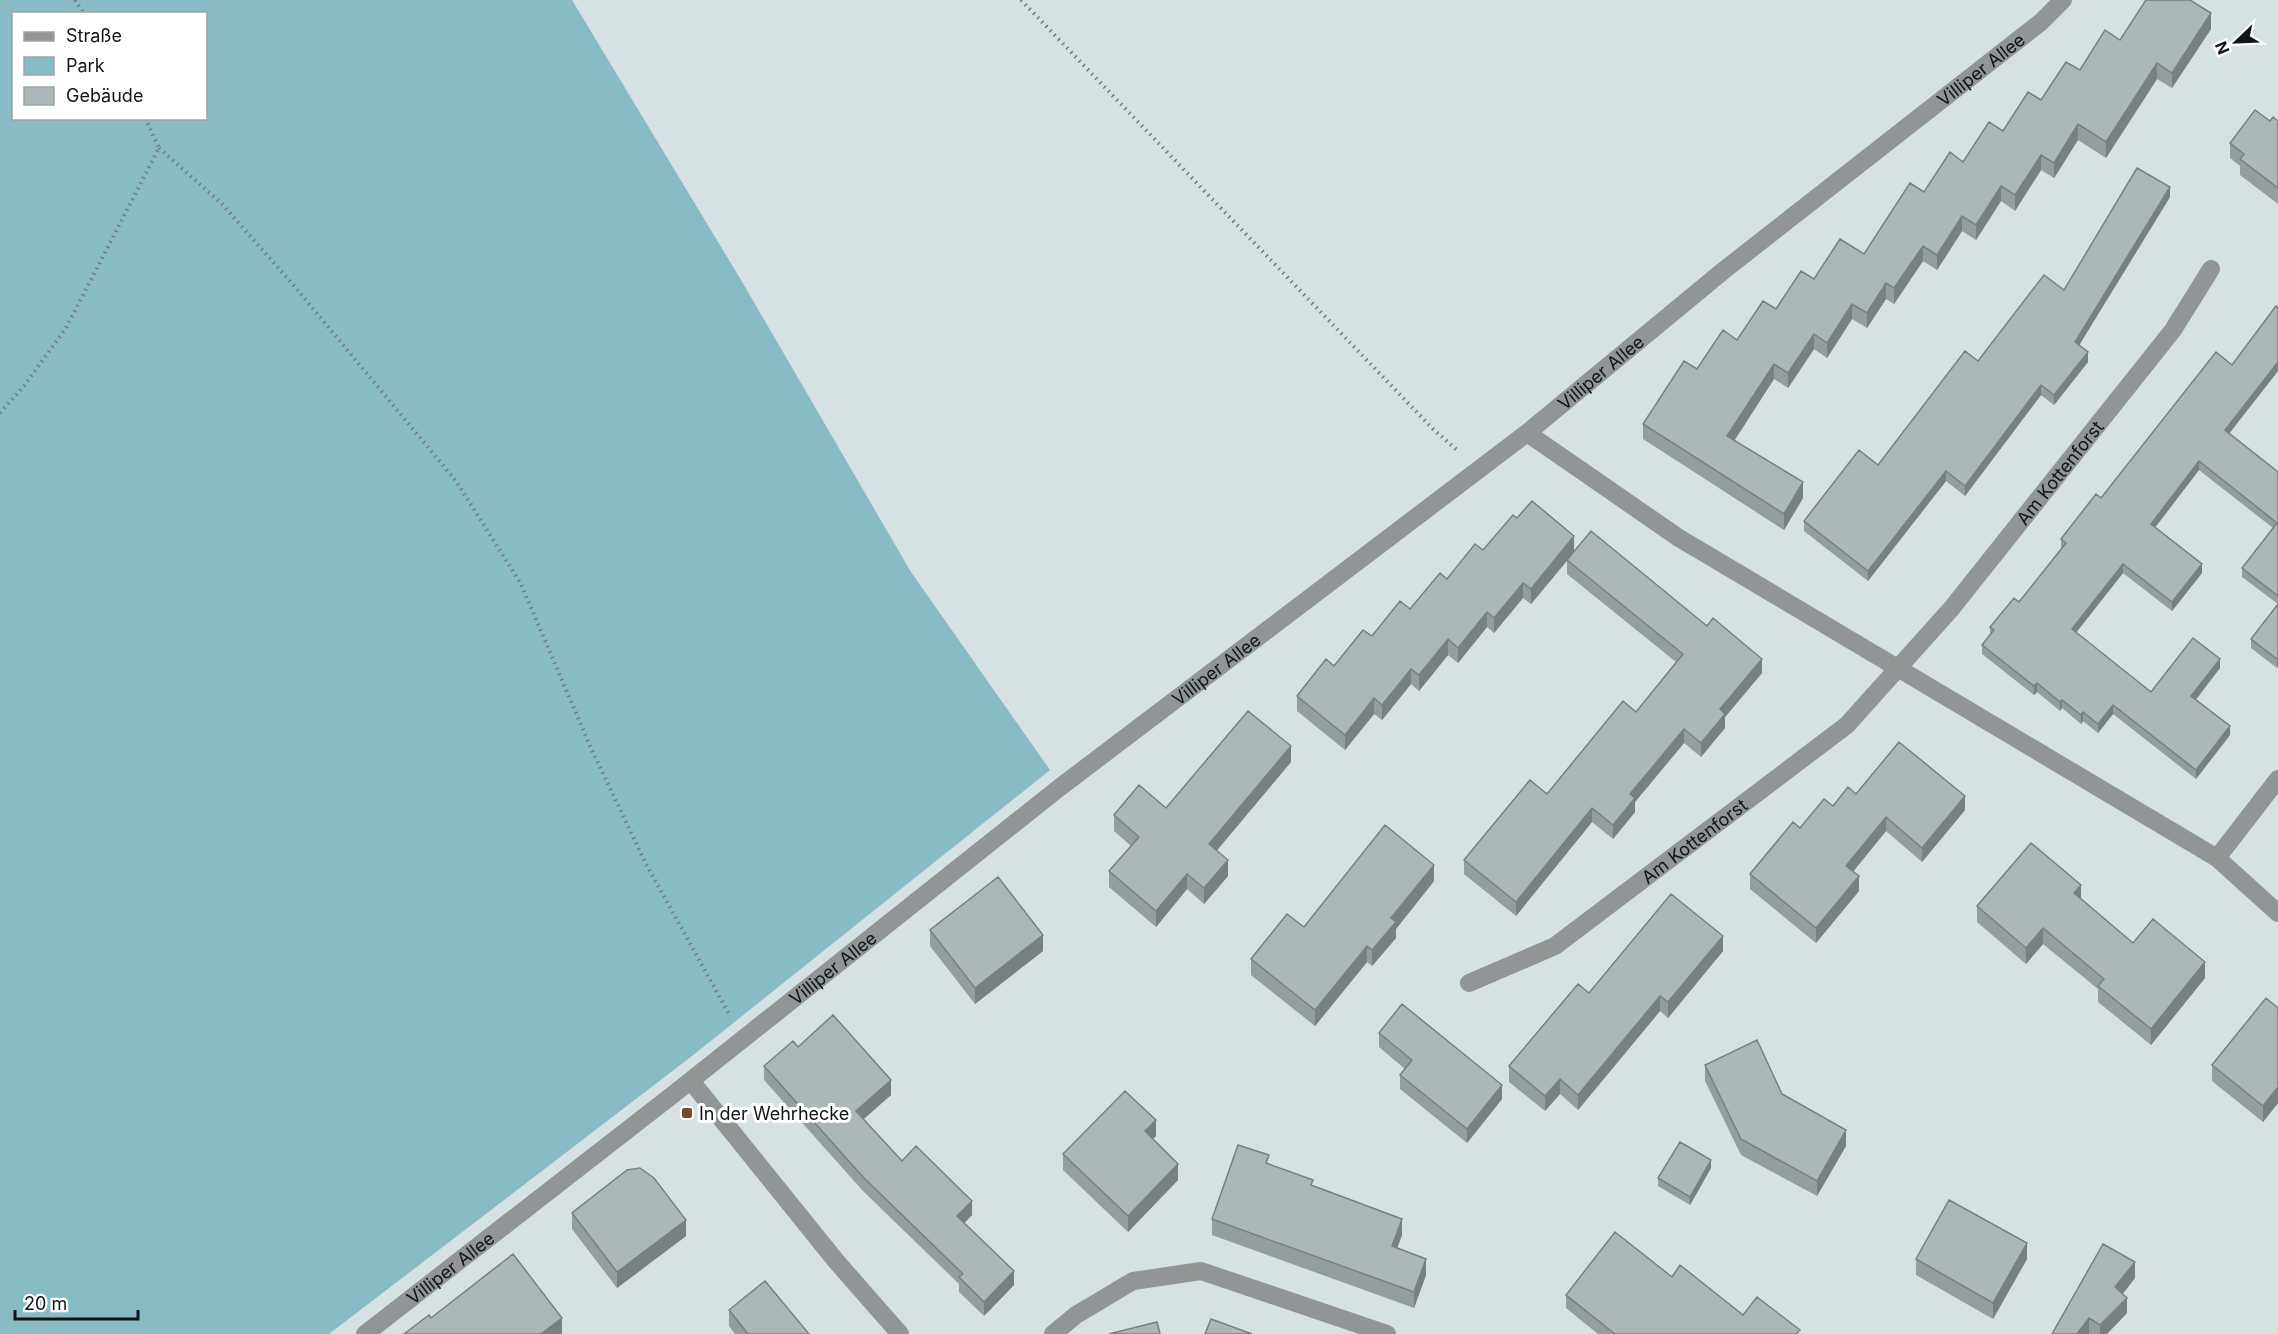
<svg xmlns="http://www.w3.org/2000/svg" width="2278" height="1334" viewBox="0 0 2278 1334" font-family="Inter,sans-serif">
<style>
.green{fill:#89bbc5;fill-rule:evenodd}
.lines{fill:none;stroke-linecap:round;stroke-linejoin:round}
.path{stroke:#757c7e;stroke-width:4;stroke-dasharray:1.5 4.5;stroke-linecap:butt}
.minor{stroke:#919596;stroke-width:18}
.wall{fill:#949da0}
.shaded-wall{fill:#788082}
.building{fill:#acb7ba;stroke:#788082;stroke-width:1.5}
.poi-dot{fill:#724c29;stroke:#fff;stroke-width:2}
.labels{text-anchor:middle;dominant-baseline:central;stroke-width:6;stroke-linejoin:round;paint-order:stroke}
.street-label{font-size:18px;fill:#111515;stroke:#fff}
.poi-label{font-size:18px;fill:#111515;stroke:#fff;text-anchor:start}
</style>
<rect width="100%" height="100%" fill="#d6e1e4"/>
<path class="green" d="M 0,0 L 572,0 L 741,280 L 911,572 L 1050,770 L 692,1056 L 329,1334 L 0,1334 ZM 14,14 L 206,14 L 206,118 L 14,118 Z"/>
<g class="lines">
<path class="path" d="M 75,0 L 84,14
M 1021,0 L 1433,429 L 1457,450
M 159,148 L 222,204 L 295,287 L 456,481 L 521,584 L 590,746 L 646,864 L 729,1014
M 0,413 L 24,386 L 66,328 L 159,148 L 145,118"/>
<g class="minor">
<path d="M 1527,433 L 1679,538 L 2217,858 L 2278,913"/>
<path d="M 2217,858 L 2278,779"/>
<path id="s1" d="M 1469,983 L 1555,946 L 1847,725 L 1951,609 L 2173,330 L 2211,269"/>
<path d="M 691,1081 L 836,1261 L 900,1334"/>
<path id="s2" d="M 365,1334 L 675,1093 L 1059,788 L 1527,433 L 1723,271 L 2041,22 L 2063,0"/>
<path d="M 1053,1334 L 1076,1315 L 1133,1281 L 1201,1271 L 1387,1334"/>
</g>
</g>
<path class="wall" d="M 2211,29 L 2172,88 L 2157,79 L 2106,158 L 2078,140 L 2054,178 L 2041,170 L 2015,211 L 2001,201 L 1976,240 L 1962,231 L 1937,270 L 1923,261 L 1894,304 L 1886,299 L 1867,328 L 1852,319 L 1827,358 L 1814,349 L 1788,388 L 1774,379 L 1734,441 L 1803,498 L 1784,530 L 1643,439 L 1643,424 L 1697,369 L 1737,340 L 1814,279 L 1864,254 L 1924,192 L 2080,70 L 2120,40 Z
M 2270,121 L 2278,121 L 2278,204 L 2240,175 L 2240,166 L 2230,158 L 2230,143 Z
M 2170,197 L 2079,345 L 2088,362 L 2054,405 L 2041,395 L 1965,496 L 1946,481 L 1868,581 L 1804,531 L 1804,521 L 1878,465 L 1978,361 L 2064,290 Z
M 2278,308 L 2278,371 L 2229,433 L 2278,472 L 2278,666 L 2277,668 L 2251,648 L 2251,639 L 2278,604 L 2242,577 L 2242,568 L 2273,528 L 2199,470 L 2155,527 L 2202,573 L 2172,611 L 2123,573 L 2076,632 L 2151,692 L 2220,668 L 2196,700 L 2230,735 L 2196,779 L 2113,714 L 2098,733 L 2083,721 L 2081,724 L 2062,708 L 2060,711 L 2037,692 L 2034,695 L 1982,654 L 1982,645 L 1990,634 L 1990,627 L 2019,602 L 2062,549 L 2061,548 L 2061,539 L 2232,365 Z
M 1517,518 L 1574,551 L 1762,673 L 1725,717 L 1725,728 L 1701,757 L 1684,743 L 1635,802 L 1635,812 L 1613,839 L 1592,822 L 1516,916 L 1464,874 L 1464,860 L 1547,794 L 1636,712 L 1676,662 L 1567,574 L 1567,561 L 1531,604 L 1523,598 L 1494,633 L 1487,627 L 1458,663 L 1448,655 L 1419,691 L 1411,684 L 1382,720 L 1374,714 L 1345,750 L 1297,711 L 1297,696 L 1334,666 L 1372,636 L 1410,609 L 1483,550 Z
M 1291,762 L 1216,850 L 1228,876 L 1204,904 L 1187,889 L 1156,927 L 1109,887 L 1109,871 L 1131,846 L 1114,831 L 1114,815 L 1166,808 Z
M 1856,794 L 1965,810 L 1922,862 L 1886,831 L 1853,872 L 1859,891 L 1816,943 L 1750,889 L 1750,874 L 1800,828 L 1833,806 Z
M 1434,881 L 1396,929 L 1396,938 L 1372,966 L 1367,962 L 1315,1026 L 1251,975 L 1251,959 L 1304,927 Z
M 2081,898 L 2133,943 L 2205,978 L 2151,1045 L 2098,1002 L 2098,989 L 2043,944 L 2026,964 L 1977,922 L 1977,906 Z
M 930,930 L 1043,951 L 975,1004 L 930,946 Z
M 1723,951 L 1668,1018 L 1660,1011 L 1578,1110 L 1560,1094 L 1545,1111 L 1509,1082 L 1509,1066 L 1589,993 Z
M 2278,1008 L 2278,1103 L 2263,1122 L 2212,1081 L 2212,1065 Z
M 1379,1033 L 1502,1099 L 1467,1143 L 1400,1089 L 1400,1075 L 1405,1069 L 1379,1047 Z
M 798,1047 L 891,1095 L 863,1119 L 902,1161 L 972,1215 L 964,1223 L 1014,1285 L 984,1316 L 959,1292 L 959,1284 L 863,1191 L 764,1080 L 764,1066 Z
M 1705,1065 L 1782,1094 L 1846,1146 L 1817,1196 L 1741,1155 L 1705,1081 Z
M 1156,1136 L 1153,1139 L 1178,1180 L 1128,1232 L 1063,1170 L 1063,1154 Z
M 1269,1164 L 1313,1186 L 1402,1235 L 1397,1248 L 1426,1275 L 1414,1308 L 1212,1235 L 1212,1219 Z
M 1711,1168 L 1690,1205 L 1658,1186 L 1658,1178 Z
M 572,1213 L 686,1236 L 617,1288 L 572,1229 Z
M 1916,1259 L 2027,1259 L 1993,1319 L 1916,1275 Z
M 1672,1277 L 1743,1315 L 1800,1334 L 1598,1334 L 1566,1308 L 1566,1295 Z
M 2135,1278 L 2123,1294 L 2127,1313 L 2107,1334 L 2052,1334 Z
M 729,1310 L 809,1334 L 735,1334 L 729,1326 Z"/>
<path class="shaded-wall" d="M 2211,13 L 2211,29 L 2172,88 L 2172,73 Z
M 2157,63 L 2157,79 L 2106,158 L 2106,142 Z
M 2078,124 L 2078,140 L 2054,178 L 2054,163 Z
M 2041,155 L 2041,170 L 2015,211 L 2015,195 Z
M 2001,186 L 2001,201 L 1976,240 L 1976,225 Z
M 2170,187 L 2170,197 L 2075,352 L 2075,342 Z
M 1962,216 L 1962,231 L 1937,270 L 1937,255 Z
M 1923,246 L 1923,261 L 1894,304 L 1894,288 Z
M 1886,283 L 1886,299 L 1867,328 L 1867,313 Z
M 1852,304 L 1852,319 L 1827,358 L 1827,343 Z
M 1814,334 L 1814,349 L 1788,388 L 1788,373 Z
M 2088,352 L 2088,362 L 2054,405 L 2054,395 Z
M 2278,362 L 2278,371 L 2225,439 L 2225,430 Z
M 1774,364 L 1774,379 L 1727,452 L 1727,436 Z
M 2041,385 L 2041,395 L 1965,496 L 1965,486 Z
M 2199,461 L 2199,470 L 2151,533 L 2151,524 Z
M 1946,471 L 1946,481 L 1868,581 L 1868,571 Z
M 1803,482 L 1803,498 L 1784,530 L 1784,514 Z
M 1574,536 L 1574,552 L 1531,604 L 1531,589 Z
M 2123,564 L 2123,573 L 2072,638 L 2072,629 Z
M 2202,564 L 2202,573 L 2172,611 L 2172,602 Z
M 1523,583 L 1523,598 L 1494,633 L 1494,618 Z
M 1487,612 L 1487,627 L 1458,663 L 1458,648 Z
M 1448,639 L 1448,655 L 1419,691 L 1419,675 Z
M 2278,658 L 2278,666 L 2277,668 L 2277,659 Z
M 1762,659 L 1762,673 L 1725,717 L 1725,728 L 1701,757 L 1701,743 L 1720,709 Z
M 2220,659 L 2220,668 L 2191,705 L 2191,696 Z
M 1411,669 L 1411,684 L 1382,720 L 1382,705 Z
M 2037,683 L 2037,692 L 2034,695 L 2034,686 Z
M 1374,698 L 1374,714 L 1345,750 L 1345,735 Z
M 2062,700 L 2062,708 L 2060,711 L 2060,702 Z
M 2113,705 L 2113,714 L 2098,733 L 2098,724 Z
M 2083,712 L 2083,721 L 2081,724 L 2081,715 Z
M 2230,726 L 2230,735 L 2196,779 L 2196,770 Z
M 1684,729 L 1684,743 L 1635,802 L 1635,812 L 1613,839 L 1613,825 L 1630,794 Z
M 1291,746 L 1291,762 L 1209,860 L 1209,844 Z
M 1965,796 L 1965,810 L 1922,862 L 1922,848 Z
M 1592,808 L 1592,822 L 1516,916 L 1516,902 Z
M 1886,817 L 1886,831 L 1846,880 L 1846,866 Z
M 1228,860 L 1228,876 L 1204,904 L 1204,888 Z
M 1434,865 L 1434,881 L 1396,929 L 1396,938 L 1372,966 L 1372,950 L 1391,918 Z
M 1187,874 L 1187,889 L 1156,927 L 1156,911 Z
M 1859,876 L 1859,891 L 1816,943 L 1816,928 Z
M 2081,885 L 2081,901 L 2074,893 Z
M 2043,928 L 2043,944 L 2026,964 L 2026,948 Z
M 1043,935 L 1043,951 L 975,1004 L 975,988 Z
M 1723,936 L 1723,951 L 1668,1018 L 1668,1002 Z
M 1367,946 L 1367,962 L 1315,1026 L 1315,1010 Z
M 2205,962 L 2205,978 L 2151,1045 L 2151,1029 Z
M 1660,996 L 1660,1011 L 1578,1110 L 1578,1095 Z
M 1560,1079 L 1560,1094 L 1545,1111 L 1545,1096 Z
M 891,1080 L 891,1095 L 856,1126 L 856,1111 Z
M 1502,1085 L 1502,1099 L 1467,1143 L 1467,1129 Z
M 2278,1087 L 2278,1103 L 2263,1122 L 2263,1106 Z
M 1156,1120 L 1156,1136 L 1145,1147 L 1145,1131 Z
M 1846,1130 L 1846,1146 L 1817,1196 L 1817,1181 Z
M 1711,1160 L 1711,1168 L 1690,1205 L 1690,1197 Z
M 1178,1164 L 1178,1180 L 1128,1232 L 1128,1216 Z
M 972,1201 L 972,1215 L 957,1231 L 957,1216 Z
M 1402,1219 L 1402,1235 L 1392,1262 L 1392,1246 Z
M 686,1220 L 686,1236 L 617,1288 L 617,1272 Z
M 2027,1243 L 2027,1259 L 1993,1319 L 1993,1303 Z
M 1426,1259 L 1426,1275 L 1414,1308 L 1414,1292 Z
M 2135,1262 L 2135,1278 L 2115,1303 L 2115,1287 Z
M 1014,1271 L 1014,1285 L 984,1316 L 984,1302 Z
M 2127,1298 L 2127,1313 L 2107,1334 L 2100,1334 L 2100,1325 Z
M 562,1318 L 562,1334 L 541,1334 Z
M 2089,1318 L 2089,1334 L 2077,1334 Z"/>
<path class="building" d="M 2146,0 L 2190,0 L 2211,13 L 2172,73 L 2157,63 L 2106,142 L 2078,124 L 2054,163 L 2041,155 L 2015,195 L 2001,186 L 1976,225 L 1962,216 L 1937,255 L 1923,246 L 1894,288 L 1886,283 L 1867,313 L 1852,304 L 1827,343 L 1814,334 L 1788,373 L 1774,364 L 1727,436 L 1803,482 L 1784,514 L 1643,424 L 1684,361 L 1697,369 L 1723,330 L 1737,340 L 1763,301 L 1776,309 L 1801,271 L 1814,279 L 1840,239 L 1864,254 L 1910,183 L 1924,192 L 1950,152 L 1963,162 L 1989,122 L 2003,131 L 2028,92 L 2041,100 L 2066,62 L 2080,70 L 2105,30 L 2120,40 Z
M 2255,110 L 2270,121 L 2273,117 L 2278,121 L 2278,188 L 2240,159 L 2244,154 L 2230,143 Z
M 2137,168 L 2170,187 L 2075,342 L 2088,352 L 2054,395 L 2041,385 L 1965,486 L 1946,471 L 1868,571 L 1804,521 L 1859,450 L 1878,465 L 1965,351 L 1978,361 L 2044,275 L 2064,290 Z
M 2276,306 L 2278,308 L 2278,362 L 2225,430 L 2278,472 L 2278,596 L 2242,568 L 2277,523 L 2199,461 L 2151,524 L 2202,564 L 2172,602 L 2123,564 L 2072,629 L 2151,692 L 2193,638 L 2220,659 L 2191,696 L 2230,726 L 2196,770 L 2113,705 L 2098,724 L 2083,712 L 2081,715 L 2062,700 L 2060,702 L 2037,683 L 2034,686 L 1982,645 L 1994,630 L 1990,627 L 2014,598 L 2019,602 L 2066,543 L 2061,539 L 2096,494 L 2101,498 L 2216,352 L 2232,365 Z
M 1532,501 L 1574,536 L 1531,589 L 1523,583 L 1494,618 L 1487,612 L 1458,648 L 1448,639 L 1419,675 L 1411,669 L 1382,705 L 1374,698 L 1345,735 L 1297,696 L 1326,659 L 1334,666 L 1363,630 L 1372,636 L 1400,601 L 1410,609 L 1440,573 L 1447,579 L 1475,544 L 1483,550 L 1513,515 L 1517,518 Z
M 1591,531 L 1707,626 L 1713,618 L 1762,659 L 1720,709 L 1725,714 L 1701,743 L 1684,729 L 1630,794 L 1635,798 L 1613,825 L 1592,808 L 1516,902 L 1464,860 L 1530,780 L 1547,794 L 1623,701 L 1636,712 L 1683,654 L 1567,560 Z
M 2278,604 L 2278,658 L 2277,659 L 2251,639 Z
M 1248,711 L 1291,746 L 1209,844 L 1228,860 L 1204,888 L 1187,874 L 1156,911 L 1109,871 L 1139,837 L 1114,815 L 1139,785 L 1166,808 Z
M 1899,742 L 1965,796 L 1922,848 L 1886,817 L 1846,866 L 1859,876 L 1816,928 L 1750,874 L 1793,822 L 1800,828 L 1824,799 L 1833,806 L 1848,787 L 1856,794 Z
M 1385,825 L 1434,865 L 1391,918 L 1396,922 L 1372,950 L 1367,946 L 1315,1010 L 1251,959 L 1287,914 L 1304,927 Z
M 2031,843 L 2081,885 L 2074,893 L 2133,943 L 2153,919 L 2205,962 L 2151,1029 L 2098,986 L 2104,979 L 2043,928 L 2026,948 L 1977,906 Z
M 998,877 L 1043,935 L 975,988 L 930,930 Z
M 1671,894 L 1723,936 L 1668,1002 L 1660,996 L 1578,1095 L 1560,1079 L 1545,1096 L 1509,1066 L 1578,984 L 1589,993 Z
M 2266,998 L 2278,1008 L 2278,1087 L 2263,1106 L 2212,1065 Z
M 1402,1004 L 1502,1085 L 1467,1129 L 1400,1075 L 1412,1060 L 1379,1033 Z
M 833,1015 L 891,1080 L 856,1111 L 902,1161 L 916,1146 L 972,1201 L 957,1216 L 1014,1271 L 984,1302 L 959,1277 L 963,1274 L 863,1177 L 764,1066 L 793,1041 L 798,1047 Z
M 1757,1040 L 1782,1094 L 1846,1130 L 1817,1181 L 1741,1139 L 1705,1065 Z
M 1125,1091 L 1156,1120 L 1145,1131 L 1178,1164 L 1128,1216 L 1063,1154 Z
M 1680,1142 L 1711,1160 L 1690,1197 L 1658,1178 Z
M 1238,1145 L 1269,1155 L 1266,1163 L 1313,1180 L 1311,1185 L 1402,1219 L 1392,1246 L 1426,1259 L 1414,1292 L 1212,1219 Z
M 640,1168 L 654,1178 L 686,1220 L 617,1272 L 572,1213 L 627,1170 Z
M 1949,1200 L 2027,1243 L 1993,1303 L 1916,1259 Z
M 1615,1232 L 1672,1277 L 1680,1265 L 1743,1315 L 1757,1297 L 1800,1330 L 1796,1334 L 1615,1334 L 1566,1295 Z
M 2103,1244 L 2135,1262 L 2115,1287 L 2127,1298 L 2100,1325 L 2089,1318 L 2077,1334 L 2052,1334 Z
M 513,1254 L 562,1318 L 541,1334 L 404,1334 L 429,1315 L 431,1318 Z
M 765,1281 L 809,1334 L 748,1334 L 729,1310 Z
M 1211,1319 L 1252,1334 L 1205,1334 Z
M 1157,1322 L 1160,1334 L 1109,1334 Z"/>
<rect class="poi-dot" x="681" y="1107" width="12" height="12" rx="3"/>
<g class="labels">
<g class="street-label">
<text stroke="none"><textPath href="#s2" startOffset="2052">Villiper Allee</textPath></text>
<text stroke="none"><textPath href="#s2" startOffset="1566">Villiper Allee</textPath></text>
<text stroke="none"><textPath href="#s1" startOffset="790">Am Kottenforst</textPath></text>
<text stroke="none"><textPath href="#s2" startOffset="1080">Villiper Allee</textPath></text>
<text stroke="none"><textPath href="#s1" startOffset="268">Am Kottenforst</textPath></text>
<text stroke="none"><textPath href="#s2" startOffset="594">Villiper Allee</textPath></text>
<text stroke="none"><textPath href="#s2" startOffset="108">Villiper Allee</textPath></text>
</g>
<g class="poi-label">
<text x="699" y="1113">In der Wehrhecke</text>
</g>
</g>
<rect x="12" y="12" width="195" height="108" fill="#ffffff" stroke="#a0a1a1" stroke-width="1.5"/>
<rect x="24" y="32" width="30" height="9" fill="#919596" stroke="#a0a1a1" stroke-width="1.5"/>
<text x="66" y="42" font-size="18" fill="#111515">Straße</text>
<rect x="24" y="57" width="30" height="18" fill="#89bbc5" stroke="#a0a1a1" stroke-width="1.5"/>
<text x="66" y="72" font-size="18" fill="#111515">Park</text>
<rect x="24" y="87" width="30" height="18" fill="#acb7ba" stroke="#a0a1a1" stroke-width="1.5"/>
<text x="66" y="102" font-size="18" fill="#111515">Gebäude</text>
<g transform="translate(2236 42) rotate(247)" stroke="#ffffff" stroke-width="4.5" paint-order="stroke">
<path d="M0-4.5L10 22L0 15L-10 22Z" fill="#111515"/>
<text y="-9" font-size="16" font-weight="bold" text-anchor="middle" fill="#111515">N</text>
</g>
<path d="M15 1310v9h123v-9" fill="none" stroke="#111515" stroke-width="3"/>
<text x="24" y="1310" font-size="18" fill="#111515" stroke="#ffffff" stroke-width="4.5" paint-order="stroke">20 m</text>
</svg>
